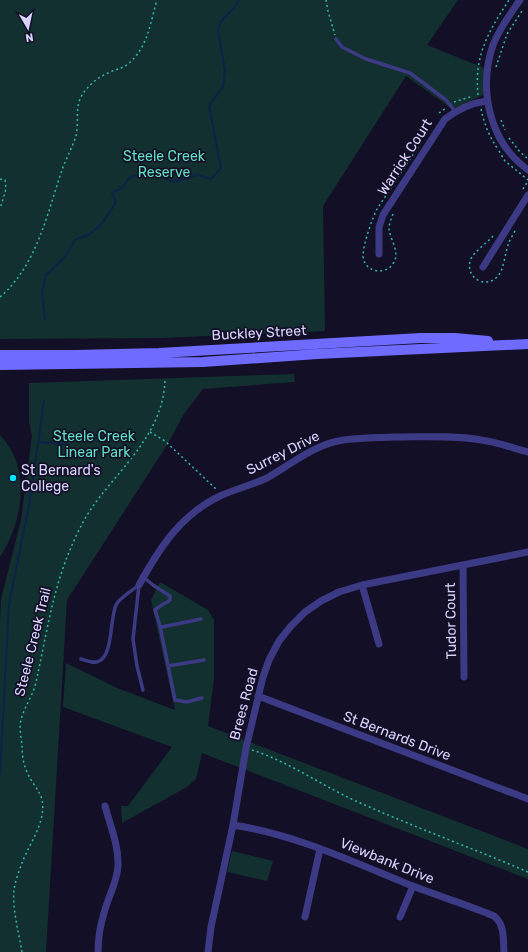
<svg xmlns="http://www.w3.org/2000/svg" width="528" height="952" viewBox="0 0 528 952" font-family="Rubik,sans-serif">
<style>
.green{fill:#12302f}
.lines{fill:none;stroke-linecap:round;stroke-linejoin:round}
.stream{stroke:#0c2248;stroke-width:2}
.path{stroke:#2fb8b0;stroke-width:1.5;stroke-dasharray:2 3;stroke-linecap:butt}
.service{stroke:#3d3a85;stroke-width:3.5}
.minor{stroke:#3d3a85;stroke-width:7}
.secondary{stroke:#6f6bff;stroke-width:10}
.poi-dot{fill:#00e5ff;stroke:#130f26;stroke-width:1.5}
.labels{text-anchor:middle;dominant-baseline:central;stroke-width:3.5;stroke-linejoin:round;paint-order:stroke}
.park-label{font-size:14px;fill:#5fe0c0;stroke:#130f26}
.street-label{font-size:14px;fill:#d9d4ff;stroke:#130f26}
.poi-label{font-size:14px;fill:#d9d4ff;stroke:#130f26;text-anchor:start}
</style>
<rect width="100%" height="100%" fill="#130f26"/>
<path class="green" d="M 0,0 L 458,0 L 427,45 L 484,68 L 483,95 L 452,109 L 406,76 L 323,206 L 325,331 L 162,338 L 0,339 Z
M 294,374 L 295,382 L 203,389 L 184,414 L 167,445 L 67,600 L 46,952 L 0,952 L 0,624 L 1,599 L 21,520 L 32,436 L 29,422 L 29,383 Z
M 0,435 C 32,468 23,522 0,557 Z
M 160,582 L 208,610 L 214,620 L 214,679 L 208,726 L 528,849 L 528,879 L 202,753 L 196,779 L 187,787 L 122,823 L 121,806 L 128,806 L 172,747 L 63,707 L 66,663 L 117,688 L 175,710 L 151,600 Z
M 232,851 L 273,861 L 267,881 L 227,872 Z"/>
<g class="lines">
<path class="stream" d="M 45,319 L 42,292 L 46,275 L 64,258 L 76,239 C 98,234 105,220 116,202 L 112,192 L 121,189 L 130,177 L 152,173 L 174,182 L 198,175 L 211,179 L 221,168 L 209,106 L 223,86 L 225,71 L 218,30 L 221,21 L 234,8 L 239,0
M 39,442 L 63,444 L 84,436 L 96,436
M 0,774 L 9,604 L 29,505 L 44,401"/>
<path class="path" d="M 326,0 L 328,11 L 335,35
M 496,67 L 507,34 L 522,11
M 478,95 C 474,56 488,32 509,0
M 454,102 L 473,96
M 481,109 C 484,123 489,136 497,148
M 439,113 L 446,108
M 501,120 L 505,130
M 509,138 L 520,152 L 528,159
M 499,151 L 505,161 L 528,180
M 0,179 L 5,180 L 6,189 L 0,209
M 523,189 L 528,181
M 393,214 C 391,219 389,224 389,229 C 390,239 400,252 394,262 C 387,276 364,273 363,256 C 363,245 372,219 377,209 L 418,147
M 493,236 C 486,244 473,252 470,261 C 466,278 485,289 497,277 C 504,271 505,252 509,242 C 511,238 514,233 516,229
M 0,297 C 37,265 47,214 62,170 C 66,159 72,148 76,136 C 79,124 75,108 81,97 C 87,86 98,77 110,72 C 117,69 124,68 129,63 C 148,47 150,23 157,0
M 150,432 L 165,441 L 217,490
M 252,750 C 290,762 322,786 358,802 C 414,827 472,848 528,872
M 22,952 C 19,934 12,908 14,890 C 15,882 19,871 22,863 C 28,847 39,832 42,815 C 46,793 34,789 27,772 C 23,763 22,754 22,745 C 21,737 19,727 21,720 C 24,707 33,696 36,682 C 46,638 52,592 70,550 C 76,535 84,519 93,506 C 122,466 164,432 165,379"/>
<path class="service" d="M 336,39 L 342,47 L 366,59 L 410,73 L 446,100 L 455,111
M 143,577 L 153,585 L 170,596 L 170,600 C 165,604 160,605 155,610 L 160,626 L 162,627 L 201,619
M 139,585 L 133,639 L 137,666 L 143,690
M 160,626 L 175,700 L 187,702 L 202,698
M 81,659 C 87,661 94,664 99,661 C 113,655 110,618 116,605 C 119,598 133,590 139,585
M 168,666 L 204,660"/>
<path class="minor" d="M 520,0 C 510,14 499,29 493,45 C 478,89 489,142 528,170
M 379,254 L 379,227 L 383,215 L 445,119 C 458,109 471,103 487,101
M 483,267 L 528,195
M 463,565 L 464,677
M 139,585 C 160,547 181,514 222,495 C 236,489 252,485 267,478 C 285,468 302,454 322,446 C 344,437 370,438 394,437 C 422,437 453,435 481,440 C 497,442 513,448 528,452
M 362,585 L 379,644
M 258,696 L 528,799
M 233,825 C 293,834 349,860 405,883 C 435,895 465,904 494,916 C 505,925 503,939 504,952
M 305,917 L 320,849
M 400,917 L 413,886
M 98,952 C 98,938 100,926 104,913 C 108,897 117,883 118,866 C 119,846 110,825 105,806
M 208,952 L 211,927 L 233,825 L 246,748 L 263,677 L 269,660 L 279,641 L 291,626 L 305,612 L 321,601 L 339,592 L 362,585 L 528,552"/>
<path class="secondary" d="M 0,355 L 75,355 L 159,353 L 421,338 L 455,338 L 488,341
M 0,365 L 203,362 L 317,354 L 528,344"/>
</g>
<circle class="poi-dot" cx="13" cy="478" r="4"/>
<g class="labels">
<g class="park-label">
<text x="164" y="156">Steele Creek<tspan x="164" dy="16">Reserve</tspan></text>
<text x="94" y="436">Steele Creek<tspan x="94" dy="16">Linear Park</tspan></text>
</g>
<g class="street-label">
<text transform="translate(405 157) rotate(-57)">Warrick Court</text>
<text transform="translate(259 333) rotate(-3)">Buckley Street</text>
<text transform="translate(283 453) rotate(-27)">Surrey Drive</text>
<text transform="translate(451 621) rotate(-91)">Tudor Court</text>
<text transform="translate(33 642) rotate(-76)">Steele Creek Trail</text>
<text transform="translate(244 704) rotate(-75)">Brees Road</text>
<text transform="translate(397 736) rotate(21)">St Bernards Drive</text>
<text transform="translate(387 861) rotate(22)">Viewbank Drive</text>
</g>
<g class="poi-label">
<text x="21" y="470">St Bernard's<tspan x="21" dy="16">College</tspan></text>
</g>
</g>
<g transform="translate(28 28) rotate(171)" stroke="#130f26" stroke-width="3" paint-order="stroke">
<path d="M0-3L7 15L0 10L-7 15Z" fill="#d9d4ff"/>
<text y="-6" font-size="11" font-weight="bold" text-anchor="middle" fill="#d9d4ff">N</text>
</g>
</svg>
